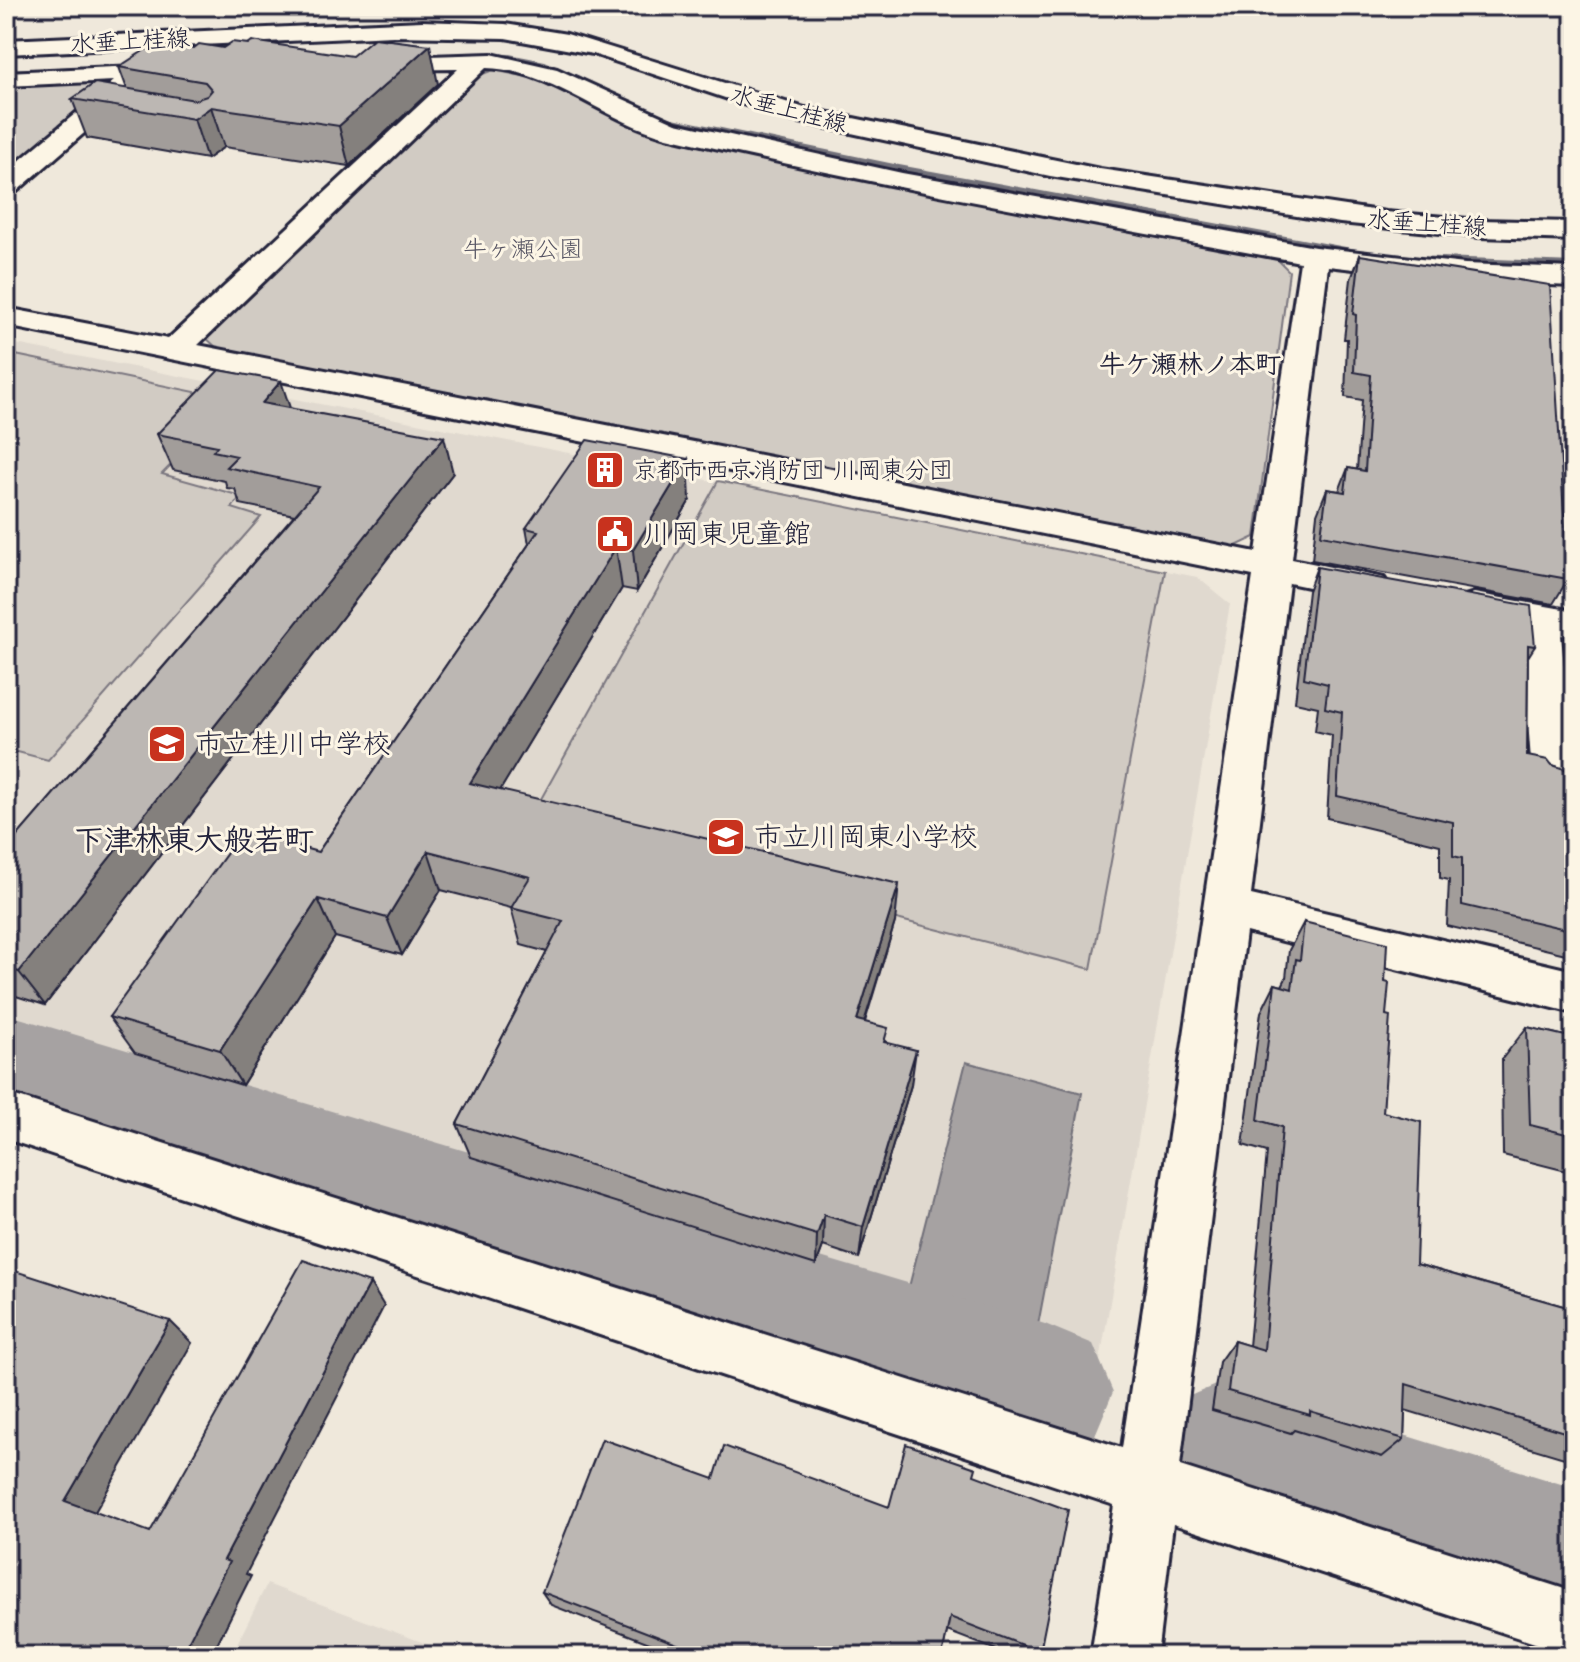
<svg xmlns="http://www.w3.org/2000/svg" width="1580" height="1662" viewBox="0 0 1580 1662" font-family="'Comic Neue','Klee One',sans-serif">
<style>
.built{fill:#e0d9cf}
.green{fill:#d1cbc3;stroke:#7a767f;stroke-width:2}
.water{fill:#a6a2a2;stroke:#716f79;stroke-width:2}
.lines{fill:none;stroke-linecap:round;stroke-linejoin:round}
.stream{fill:#716f79;fill-rule:evenodd}
.river{fill:#a6a2a2;fill-rule:evenodd}
.minor-casing{stroke:#22223b;stroke-width:6}
.major-casing{stroke:#22223b;stroke-width:6}
.minor{fill:#fcf5e5;fill-rule:evenodd}
.major{fill:#fcf5e5;fill-rule:evenodd}
.wall{fill:#a29d9a;stroke:#22223b;stroke-width:2}
.shaded-wall{fill:#84807d;stroke:#22223b;stroke-width:2}
.building{fill:#bcb7b3;stroke:#22223b;stroke-width:2}
.labels{text-anchor:middle;dominant-baseline:central;stroke-width:6;stroke-linejoin:round;paint-order:stroke}
.far-street-label{font-size:24px;fill:#22223b;stroke:#fcf5e5}
.far-park-label{font-size:24px;fill:#575564;stroke:#fcf5e5}
.far-poi-label{font-size:24px;fill:#22223b;stroke:#fcf5e5;text-anchor:start}
.far-neighbourhood-label{font-size:26px;font-weight:bold;fill:#22223b;stroke:#fcf5e5}
.poi-label{font-size:28px;fill:#22223b;stroke:#fcf5e5;text-anchor:start}
.neighbourhood-label{font-size:30px;font-weight:bold;fill:#22223b;stroke:#fcf5e5}
</style>
<rect width="100%" height="100%" fill="#efe8db"/>
<filter id="ink" filterUnits="userSpaceOnUse"><feTurbulence type="fractalNoise" baseFrequency=".0125" numOctaves="2"/><feDisplacementMap in="SourceGraphic" scale="16" xChannelSelector="R" yChannelSelector="G"/><feConvolveMatrix kernelMatrix="1 2 1 2 8 2 1 2 1" color-interpolation-filters="sRGB"/></filter>
<g filter="url(#ink)">
<path class="built" d="M 6,342 L 1197,577 L 1230,604 L 1096,1384 L 6,1042 Z
M 267,1584 L 459,1656 L 231,1656 Z"/>
<path class="green" d="M 493,70 L 533,78 L 647,132 L 1276,258 L 1289,271 L 1255,537 L 1232,548 L 218,349 L 204,336 L 475,77 Z
M 104,80 L 113,85 L 6,173 L 6,84 Z
M 6,353 L 234,400 L 162,474 L 241,496 L 232,508 L 261,517 L 48,760 L 6,749 Z
M 718,481 L 1165,571 L 1091,969 L 527,824 Z"/>
<path class="water" d="M 966,1062 L 1082,1093 L 1038,1325 L 909,1287 Z"/>
<g class="lines">
<path class="stream" d="M 408,53 L 509,54 L 545,61 L 636,103 L 628,105 L 543,66 L 509,60 L 411,58 L 407,55 Z
M 6,69 L 36,68 L 40,71 L 36,74 L 6,75 Z
M 652,110 L 668,117 L 899,165 L 1362,250 L 1367,253 L 1362,256 L 899,171 L 665,122 L 649,115 L 649,111 Z
M 1413,256 L 1574,262 L 1574,268 L 1409,261 L 1409,257 Z"/>
<path class="river" d="M 6,1014 L 1045,1324 L 1093,1344 L 1113,1392 L 1093,1440 L 1045,1460 L 6,1116 Z
M 1227,1380 L 1574,1488 L 1574,1634 L 1227,1520 L 1178,1499 L 1157,1450 L 1178,1401 Z"/>
<defs>
<path id="minor" d="M 491,54 L 557,69 L 676,123 L 902,173 L 1315,247 L 1465,264 L 1574,268 L 1574,286 L 1465,282 L 1328,266 L 1292,559 L 1384,578 L 1390,587 L 1384,596 L 1371,600 L 1289,583 L 1251,895 L 1574,971 L 1574,1013 L 1246,932 L 1180,1466 L 1574,1592 L 1574,1656 L 1173,1524 L 1157,1656 L 1091,1656 L 1114,1505 L 6,1139 L 6,1093 L 1122,1448 L 1253,576 L 6,326 L 6,308 L 168,339 L 458,69 L 375,70 L 367,68 L 363,63 L 367,58 ZM 486,68 C 553,70 605,122 667,137 C 876,186 1088,223 1300,262 L 1256,552 L 198,345 Z
M 179,64 L 188,66 L 191,71 L 188,76 L 136,80 L 138,84 L 135,89 L 16,192 L 6,194 L 6,172 L 114,81 L 6,86 L 6,72 Z
M 1474,593 L 1574,611 L 1574,637 L 1561,635 L 1574,771 L 1568,785 L 1553,790 L 1538,785 L 1532,774 L 1521,628 L 1461,615 L 1455,606 L 1461,597 Z"/>
<path id="major" d="M 422,21 L 505,24 L 567,34 L 805,108 L 1100,169 L 1386,212 L 1480,220 L 1574,222 L 1574,240 L 1480,237 L 1340,223 L 1050,176 L 791,120 L 593,54 L 505,38 L 393,36 L 6,54 L 6,40 Z"/>
</defs>
<use href="#minor" class="minor-casing"/>
<use href="#major" class="major-casing"/>
<use href="#minor" class="minor"/>
<use href="#major" class="major"/>
</g>
<path class="wall" d="M 119,67 L 438,84 L 349,166 L 224,147 L 207,159 L 87,138 L 72,99 L 127,89 Z
M 1360,255 L 1568,579 L 1553,604 L 1312,560 L 1317,514 L 1327,489 L 1339,491 L 1348,468 L 1357,470 L 1362,400 L 1345,397 L 1347,339 L 1344,339 L 1351,279 Z
M 290,408 L 453,473 L 45,1005 L 6,993 L 6,849 L 294,515 L 240,504 L 235,489 L 227,488 L 225,481 L 173,470 L 157,434 Z
M 690,500 L 637,591 L 622,588 L 500,790 L 895,922 L 865,1022 L 887,1042 L 911,1085 L 859,1258 L 823,1246 L 816,1265 L 471,1157 L 457,1124 L 547,952 L 521,945 L 511,908 L 441,890 L 402,955 L 335,937 L 242,1085 L 135,1053 L 109,1017 L 318,852 L 529,544 L 526,528 Z
M 1317,567 L 1535,646 L 1528,657 L 1527,756 L 1567,770 L 1574,768 L 1574,956 L 1447,926 L 1449,880 L 1440,878 L 1440,845 L 1327,818 L 1332,735 L 1315,731 L 1318,707 L 1295,702 L 1308,591 Z
M 1304,922 L 1385,982 L 1386,1015 L 1383,1112 L 1416,1264 L 1574,1309 L 1574,1461 L 1405,1410 L 1404,1439 L 1382,1457 L 1294,1430 L 1291,1433 L 1212,1410 L 1219,1362 L 1234,1341 L 1249,1346 L 1267,1152 L 1243,1145 L 1261,1012 L 1275,984 L 1282,986 L 1286,978 L 1289,950 Z
M 1527,1027 L 1574,1038 L 1574,1173 L 1503,1155 L 1502,1059 Z
M 974,1475 L 1040,1652 L 1036,1656 L 1012,1656 L 947,1631 L 942,1656 L 683,1656 L 551,1605 L 542,1592 L 714,1479 L 889,1507 Z"/>
<path class="shaded-wall" d="M 430,45 L 438,84 L 349,166 L 339,126 Z
M 211,107 L 224,147 L 207,159 L 194,119 Z
M 281,381 L 293,417 L 262,403 Z
M 444,437 L 453,473 L 45,1005 L 19,972 Z
M 688,459 L 690,500 L 637,591 L 633,550 Z
M 616,547 L 622,588 L 481,822 L 470,783 Z
M 428,851 L 441,890 L 402,955 L 387,918 Z
M 899,884 L 895,922 L 854,1055 L 857,1020 Z
M 318,899 L 335,937 L 242,1085 L 220,1050 Z
M 916,1050 L 911,1085 L 859,1258 L 863,1227 Z
M 824,1215 L 823,1246 L 816,1265 L 817,1235 Z
M 370,1283 L 384,1306 L 246,1574 L 251,1576 L 211,1656 L 181,1656 L 224,1560 Z
M 170,1321 L 192,1343 L 92,1517 L 65,1501 Z"/>
<path class="building" d="M 374,38 L 430,45 L 339,126 L 211,107 L 194,119 L 72,99 L 95,83 L 195,100 L 207,96 L 212,90 L 205,82 L 119,67 L 151,46 L 194,48 L 199,44 L 223,48 L 232,42 L 248,44 L 252,41 L 352,56 Z
M 1360,255 L 1550,285 L 1568,579 L 1321,535 L 1327,489 L 1345,492 L 1348,468 L 1365,471 L 1371,375 L 1354,372 L 1356,315 L 1353,314 Z
M 219,370 L 281,381 L 262,403 L 444,437 L 19,972 L 6,968 L 6,849 L 319,487 L 226,467 L 237,456 L 213,451 L 217,446 L 157,434 Z
M 587,440 L 688,459 L 633,550 L 616,547 L 470,783 L 899,884 L 857,1020 L 888,1028 L 884,1042 L 916,1050 L 863,1227 L 824,1215 L 817,1235 L 457,1124 L 563,921 L 511,908 L 530,877 L 428,851 L 387,918 L 318,899 L 220,1050 L 109,1017 L 243,831 L 318,852 L 538,531 L 526,528 Z
M 1317,567 L 1531,606 L 1535,646 L 1528,645 L 1527,756 L 1548,760 L 1552,765 L 1567,770 L 1574,768 L 1574,931 L 1462,905 L 1462,858 L 1453,856 L 1453,822 L 1337,796 L 1342,712 L 1325,708 L 1328,684 L 1304,678 Z
M 1304,922 L 1387,943 L 1385,982 L 1389,983 L 1386,1015 L 1390,1016 L 1383,1112 L 1421,1122 L 1416,1264 L 1574,1309 L 1574,1435 L 1406,1384 L 1404,1439 L 1310,1411 L 1310,1415 L 1228,1391 L 1234,1341 L 1264,1350 L 1282,1127 L 1258,1120 L 1275,984 L 1292,989 L 1296,959 L 1300,960 Z
M 1527,1027 L 1574,1038 L 1574,1136 L 1530,1125 Z
M 303,1260 L 370,1283 L 224,1560 L 229,1562 L 181,1656 L 6,1656 L 6,1268 L 170,1321 L 65,1501 L 150,1532 Z
M 602,1439 L 714,1479 L 724,1446 L 889,1507 L 906,1444 L 976,1468 L 974,1475 L 1068,1510 L 1040,1652 L 950,1617 L 942,1656 L 708,1656 L 542,1592 Z"/>
</g>
<defs>
<symbol id="building-square" viewBox="-11 -11 22 22"><rect x="-9" y="-9" width="18" height="18" rx="4" fill="#c8321e" stroke="#fcf5e5"/><path d="M-4-6H4V6H1V3H-1V6H-4ZM-2.5-4.3h1.7v1.8h-1.7ZM.8-4.3h1.7v1.8H.8ZM-2.5-1h1.7V.8h-1.7ZM.8-1h1.7V.8H.8Z" fill="#fff"/></symbol>
<symbol id="civic-square" viewBox="-11 -11 22 22"><rect x="-9" y="-9" width="18" height="18" rx="4" fill="#c8321e" stroke="#fcf5e5"/><path d="M-.6-6.5H3V-4.5H.6V-3L4-1V1h2V6H-6V1h2V-1L-.6-3ZM-1.2 2.5V6h2.4V2.5Z" fill="#fff"/></symbol>
<symbol id="school-square" viewBox="-11 -11 22 22"><rect x="-9" y="-9" width="18" height="18" rx="4" fill="#c8321e" stroke="#fcf5e5"/><path d="M0-5L7-2L0 1L-7-2ZM-4 1L0 2.5L4 1V4Q0 6-4 4Z" fill="#fff"/></symbol>
</defs>
<g fill-rule="evenodd">
<use href="#building-square" x="583" y="448" width="44" height="44"/>
<use href="#civic-square" x="593" y="512" width="44" height="44"/>
<use href="#school-square" x="145" y="722" width="44" height="44"/>
<use href="#school-square" x="704" y="815" width="44" height="44"/>
</g>
<g class="labels">
<g class="far-street-label">
<text transform="translate(130 41) rotate(-3)">水垂上桂線</text>
<text transform="translate(789 109) rotate(15)">水垂上桂線</text>
<text transform="translate(1427 223) rotate(4)">水垂上桂線</text>
</g>
<g class="far-park-label">
<text x="523" y="249">牛ヶ瀬公園</text>
</g>
<g class="far-poi-label">
<text x="633" y="470">京都市西京消防団 川岡東分団</text>
</g>
<g class="far-neighbourhood-label">
<text x="1190" y="365">牛ケ瀬林ノ本町</text>
</g>
<g class="poi-label">
<text x="643" y="534">川岡東児童館</text>
<text x="195" y="744">市立桂川中学校</text>
<text x="754" y="837">市立川岡東小学校</text>
</g>
<g class="neighbourhood-label">
<text x="194" y="840">下津林東大般若町</text>
</g>
</g>
<rect width="1580" height="1662" fill="none" stroke="#fcf5e5" stroke-width="32"/>
<rect x="16" y="16" width="1548" height="1630" fill="none" stroke="#22223b" stroke-width="3" filter="url(#ink)"/>
</svg>
